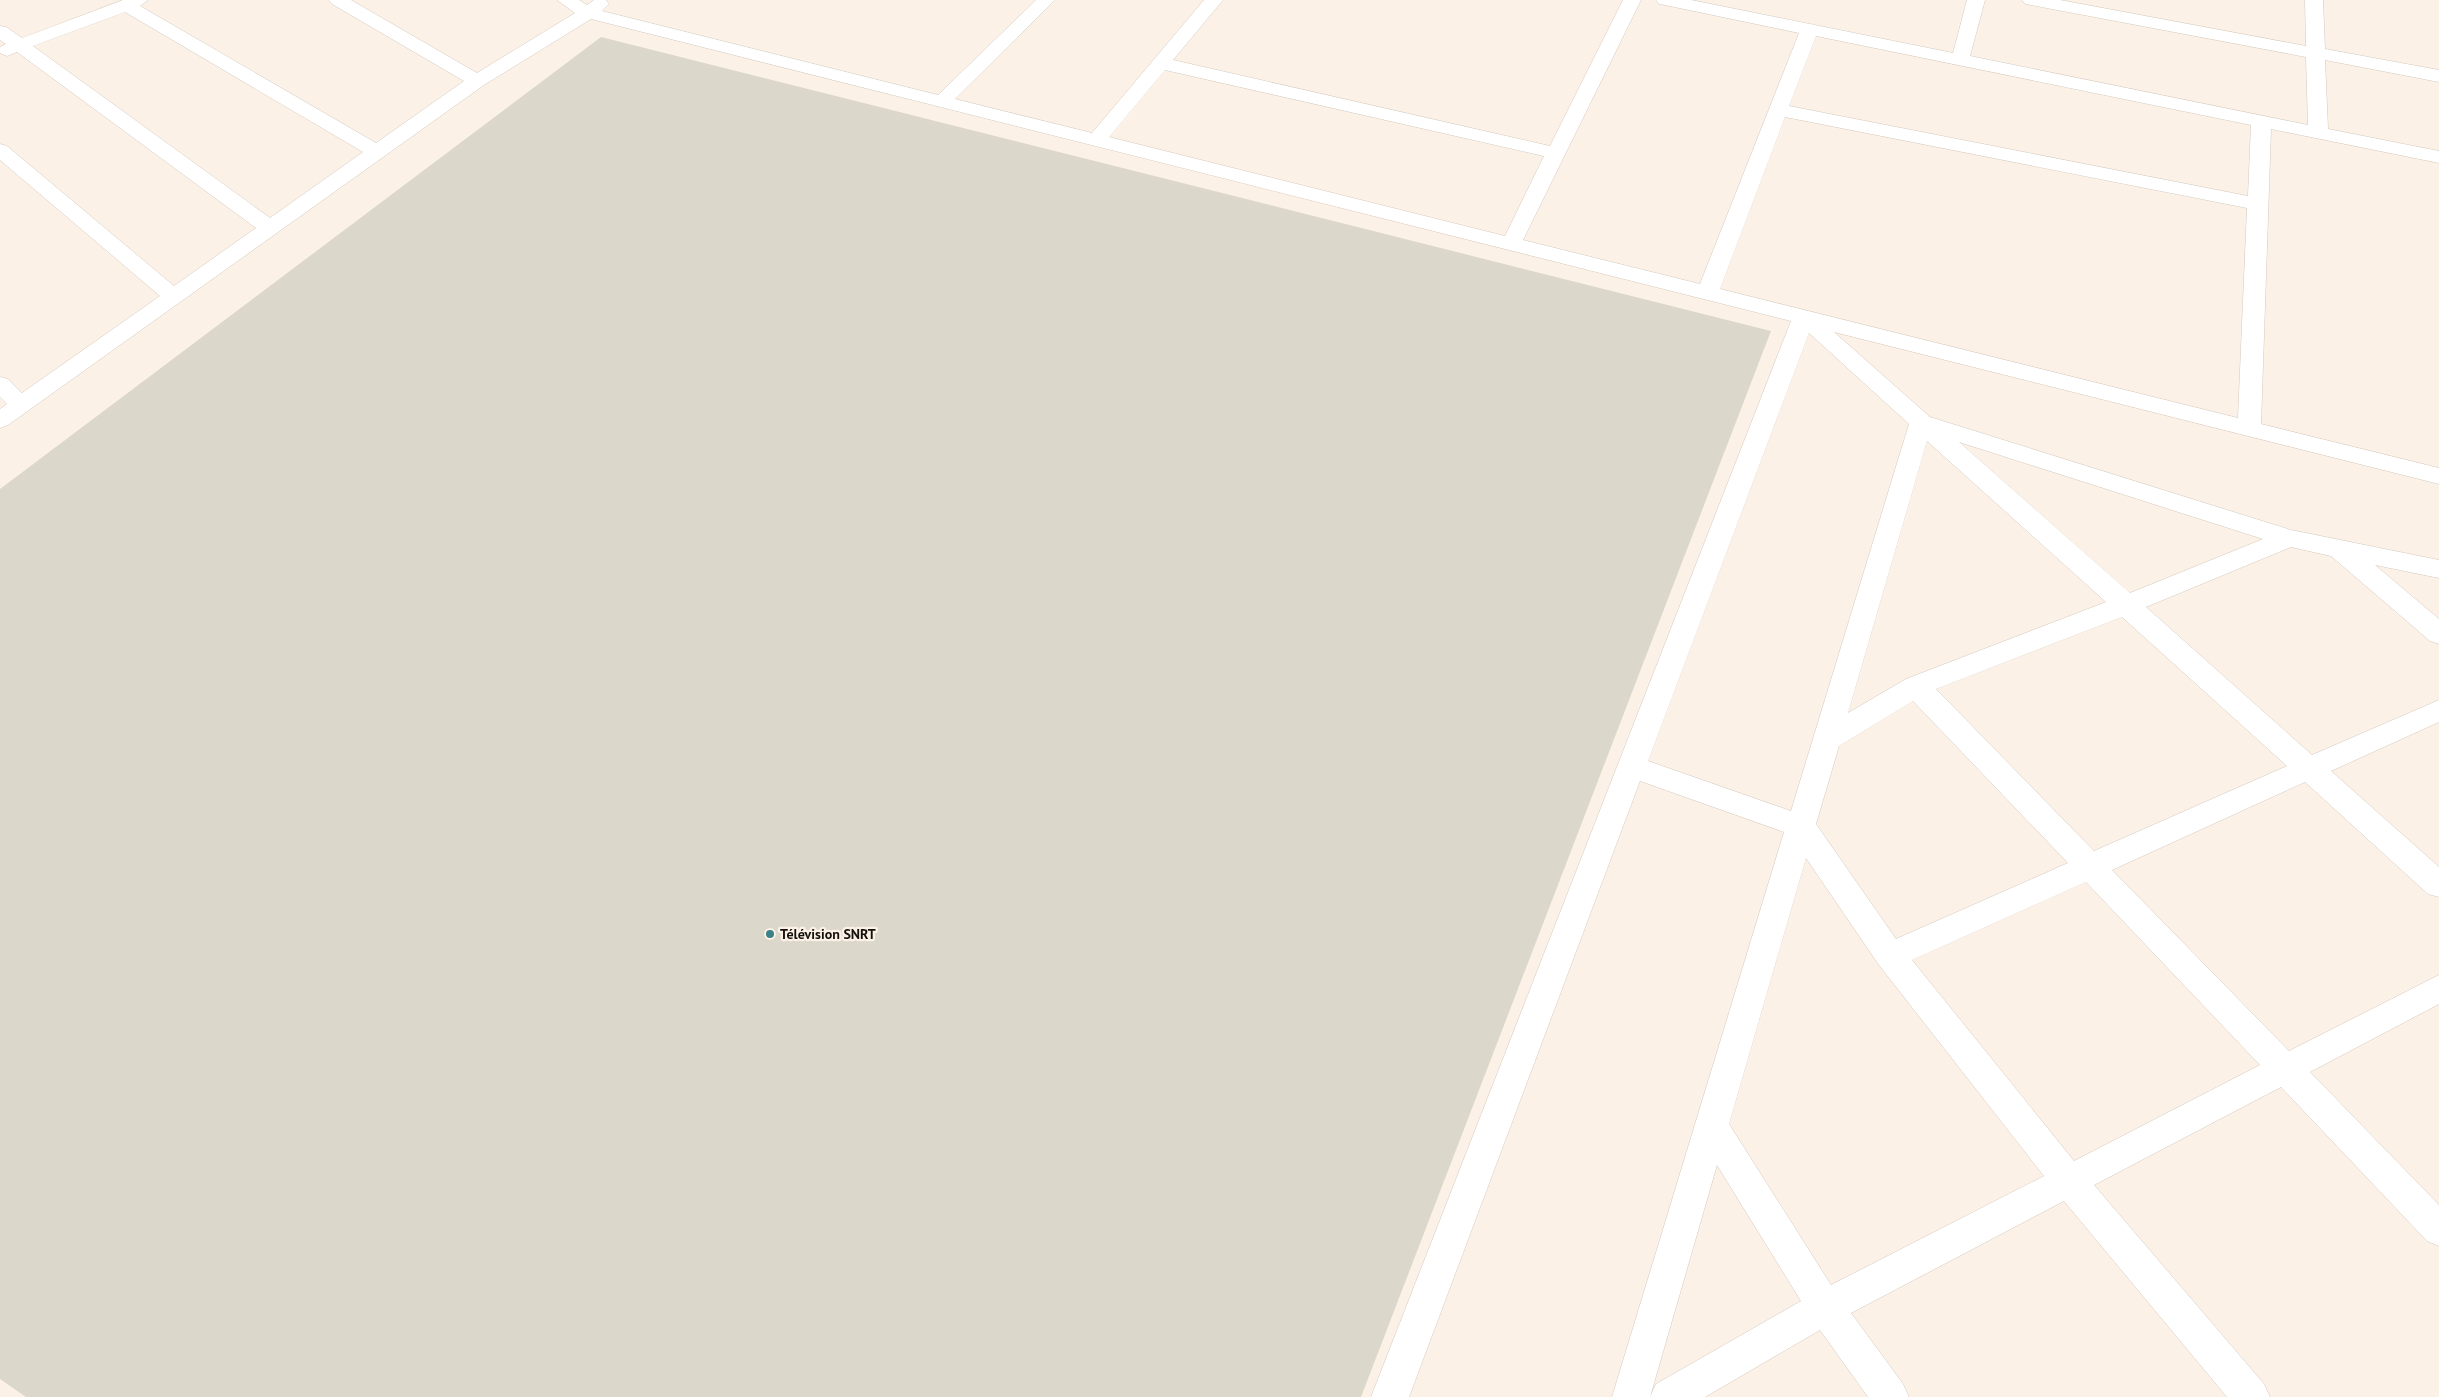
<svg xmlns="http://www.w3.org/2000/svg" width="2439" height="1397" viewBox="0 0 2439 1397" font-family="'PT Sans',sans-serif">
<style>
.building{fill:#dbd7ca}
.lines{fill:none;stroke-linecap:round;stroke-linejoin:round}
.minor-casing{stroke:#d4c9bf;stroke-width:1}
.minor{fill:#fff;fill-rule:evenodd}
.poi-dot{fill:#3a8288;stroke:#fcf1e6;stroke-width:2}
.labels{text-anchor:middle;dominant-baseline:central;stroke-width:4.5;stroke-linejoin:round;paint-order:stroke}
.poi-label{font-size:14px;font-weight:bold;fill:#14110d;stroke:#fcf1e6;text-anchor:start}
</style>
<rect width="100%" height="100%" fill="#fcf1e6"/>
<path class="building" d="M 601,37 L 1771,331 L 1361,1397 L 26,1397 L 0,1379 L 0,489 Z"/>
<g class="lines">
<defs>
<path id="minor" d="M 123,0 L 148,0 L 140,6 L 376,143 L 464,81 L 332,4 L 329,0 L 351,0 L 477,73 L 575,13 L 557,0 L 579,0 L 587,5 L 594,0 L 606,0 L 609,4 L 602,11 L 938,95 L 1036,0 L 1055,0 L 955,99 L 1092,133 L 1204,0 L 1223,0 L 1173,60 L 1550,146 L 1623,0 L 1641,0 L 1523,240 L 1700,284 L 1799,33 L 1665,5 L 1659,4 L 1656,0 L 1691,0 L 1953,53 L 1967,0 L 1985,0 L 1970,56 L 2308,125 L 2306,57 L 2031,5 L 2025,4 L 2022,0 L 2060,0 L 2306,46 L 2305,0 L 2323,0 L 2325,49 L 2439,70 L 2439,82 L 2325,60 L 2328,129 L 2439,151 L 2439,163 L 2271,129 L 2261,424 L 2439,468 L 2439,484 L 1834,332 L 1930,417 L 2291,530 L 2439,560 L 2439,578 L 2375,565 L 2439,619 L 2439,644 L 2430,641 L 2331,556 L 2291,547 L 2146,607 L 2312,755 L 2439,700 L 2439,722 L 2331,771 L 2439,867 L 2439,897 L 2428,894 L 2305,782 L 2112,870 L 2289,1051 L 2439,975 L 2439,1004 L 2310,1072 L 2439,1205 L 2439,1246 L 2427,1241 L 2281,1087 L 2094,1185 L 2264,1384 L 2270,1397 L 2227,1397 L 2064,1201 L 1851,1313 L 1903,1384 L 1909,1397 L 1868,1397 L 1820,1330 L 1705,1397 L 1650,1397 L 1656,1384 L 1801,1301 L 1717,1165 L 1650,1397 L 1612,1397 L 1784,832 L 1640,781 L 1409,1397 L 1371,1397 L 1791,321 L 591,19 L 484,85 L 8,425 L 0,428 L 0,409 L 7,404 L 0,397 L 0,377 L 8,379 L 22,393 L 160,296 L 0,160 L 0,144 L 7,146 L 174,286 L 256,228 L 17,52 L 7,56 L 0,53 L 0,47 L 6,44 L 0,40 L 0,26 L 6,27 L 22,38 ZM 125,12 L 363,152 L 270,218 L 33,46 ZM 1816,36 L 2251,125 L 2248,196 L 1789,106 ZM 1165,70 L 1544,156 L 1505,236 L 1109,137 ZM 1785,117 L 2247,208 L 2238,418 L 1720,289 ZM 1809,333 L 1909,424 L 1791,811 L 1648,761 ZM 1927,441 L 2106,602 L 1906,679 L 1848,713 ZM 1959,442 L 2263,539 L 2130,593 ZM 2122,617 L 2287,766 L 2094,851 L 1936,689 ZM 1913,701 L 2068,863 L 1896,939 L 1816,824 L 1839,746 ZM 1806,858 L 1879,965 L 2044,1176 L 1831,1285 L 1729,1124 ZM 2086,882 L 2260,1065 L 2074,1161 L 1912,960 Z"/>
</defs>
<use href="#minor" class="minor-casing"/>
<use href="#minor" class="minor"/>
</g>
<circle class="poi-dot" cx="770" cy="934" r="5"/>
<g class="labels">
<g class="poi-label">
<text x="780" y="934">Télévision SNRT</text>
</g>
</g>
</svg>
